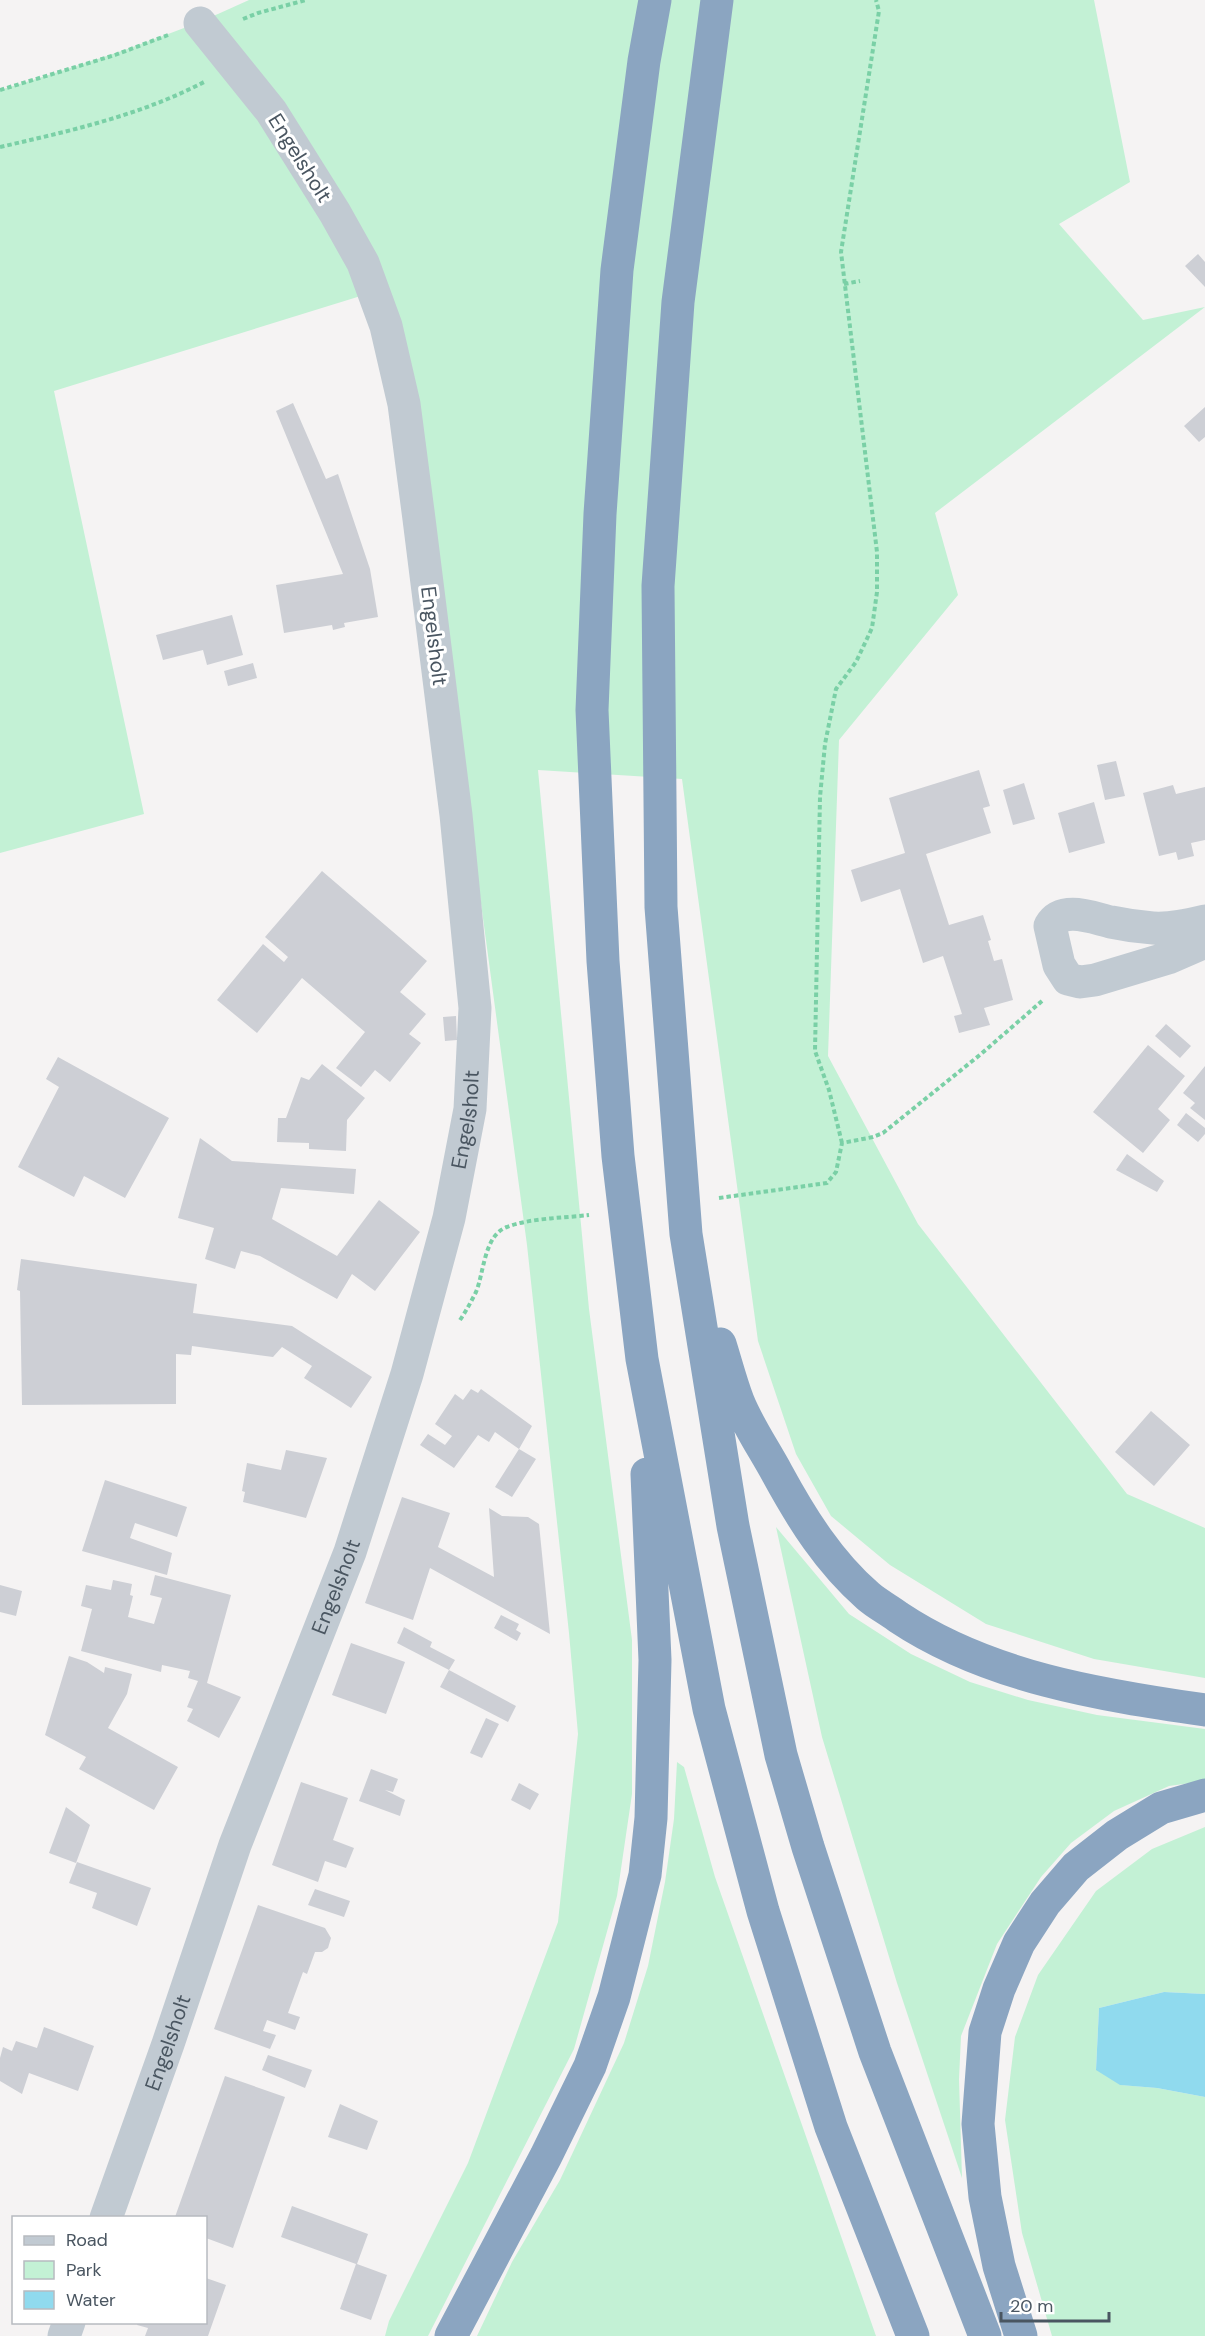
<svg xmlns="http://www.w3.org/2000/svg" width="1205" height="2336" viewBox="0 0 1205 2336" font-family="'DM Sans',sans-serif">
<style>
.green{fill:#c3f1d5}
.water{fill:#90daee}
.building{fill:#cdcfd5}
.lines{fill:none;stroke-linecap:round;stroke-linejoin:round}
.path{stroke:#7ad0a6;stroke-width:4;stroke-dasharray:4.5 3;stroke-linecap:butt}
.minor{stroke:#c1cad2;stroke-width:33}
.highway{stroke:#8ba5c1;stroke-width:33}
.labels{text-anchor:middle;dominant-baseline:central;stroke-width:6;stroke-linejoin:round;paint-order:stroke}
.street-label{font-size:21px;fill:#4a5661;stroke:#fff}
</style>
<rect width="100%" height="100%" fill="#f5f3f3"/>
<path class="green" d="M 249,0 L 1094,0 L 1130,182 L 1059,224 L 1143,320 L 1205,307 L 935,513 L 958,595 L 839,740 L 828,1056 L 918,1224 L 1127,1494 L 1205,1528 L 1205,1678 L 1094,1659 L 986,1624 L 890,1565 L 831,1516 L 796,1454 L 758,1341 L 682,779 L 538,770 L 589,1309 L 632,1640 L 632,1794 L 617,1896 L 574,2049 L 428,2336 L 385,2336 L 389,2321 L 468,2163 L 558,1922 L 578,1734 L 569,1633 L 527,1245 L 408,361 L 380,290 L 54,391 L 144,814 L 0,853 L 0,90 C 85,64 168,38 249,0 Z
M 776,1527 L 849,1614 L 911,1654 L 970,1682 L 1028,1700 L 1097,1715 L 1205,1729 L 1205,1781 L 1169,1786 L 1114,1811 L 1071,1843 L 1041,1877 L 997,1944 L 961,2036 L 959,2079 L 962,2178 L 897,1983 L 822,1737 Z
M 677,1762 L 684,1767 L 715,1877 L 876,2336 L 477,2336 L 512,2262 L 560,2180 L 624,2043 L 648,1966 L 665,1882 L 674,1819 Z
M 1205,1827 L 1205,1994 L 1164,1992 L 1099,2008 L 1096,2069 L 1121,2085 L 1157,2088 L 1205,2097 L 1205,2336 L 1052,2336 L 1022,2233 L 1005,2120 L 1015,2037 L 1038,1975 L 1096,1891 L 1152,1849 Z"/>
<path class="water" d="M 1164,1992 L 1205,1994 L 1205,2097 L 1157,2088 L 1120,2085 L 1096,2070 L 1099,2008 Z"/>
<path class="building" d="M 1198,254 L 1205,262 L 1205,287 L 1185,266 Z
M 293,403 L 326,479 L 338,474 L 370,569 L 378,617 L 344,623 L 345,627 L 333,630 L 332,625 L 284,633 L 276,585 L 343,574 L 276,411 Z
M 1205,407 L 1205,437 L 1199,442 L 1184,426 Z
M 232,615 L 243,655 L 207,665 L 203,650 L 163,660 L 156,635 Z
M 253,663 L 257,678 L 228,686 L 224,671 Z
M 1116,761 L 1125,796 L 1105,800 L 1097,765 Z
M 979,770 L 990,806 L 983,808 L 991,833 L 926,854 L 949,925 L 983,915 L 991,940 L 988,941 L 994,961 L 1002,959 L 1013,1000 L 984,1008 L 990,1025 L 959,1033 L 954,1016 L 962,1014 L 943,956 L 923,963 L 900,889 L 861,902 L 851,870 L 905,853 L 889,798 Z
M 1024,783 L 1035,819 L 1013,825 L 1003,790 Z
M 1173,785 L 1176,794 L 1205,787 L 1205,840 L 1191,843 L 1194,856 L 1178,860 L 1176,852 L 1159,856 L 1143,793 Z
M 1094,802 L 1105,843 L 1069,853 L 1058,813 Z
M 322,871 L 427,961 L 400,992 L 426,1014 L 409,1034 L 421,1043 L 390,1082 L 375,1070 L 361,1087 L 336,1068 L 365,1032 L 302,978 L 257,1033 L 217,1000 L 263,944 L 284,962 L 288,957 L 265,937 Z
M 456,1016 L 457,1040 L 445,1041 L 443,1017 Z
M 1166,1024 L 1191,1046 L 1180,1058 L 1155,1036 Z
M 1148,1045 L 1185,1076 L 1158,1109 L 1170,1120 L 1143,1153 L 1093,1112 Z
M 58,1057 L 169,1118 L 125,1198 L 84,1176 L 74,1197 L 18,1167 L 59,1087 L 46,1079 Z
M 322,1064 L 365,1098 L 347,1120 L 346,1151 L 309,1149 L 309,1143 L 277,1142 L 278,1118 L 286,1118 L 301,1077 L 309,1080 Z
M 1205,1066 L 1205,1120 L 1190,1108 L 1195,1103 L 1183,1093 Z
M 1186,1113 L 1205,1128 L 1205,1134 L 1198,1142 L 1177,1125 Z
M 200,1138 L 232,1161 L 356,1169 L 354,1194 L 281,1188 L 272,1219 L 337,1256 L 379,1200 L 420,1232 L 375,1291 L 352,1274 L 337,1299 L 260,1256 L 241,1251 L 235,1269 L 205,1259 L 214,1228 L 178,1218 Z
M 1127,1154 L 1164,1181 L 1157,1192 L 1116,1170 Z
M 21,1259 L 197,1284 L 193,1313 L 292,1326 L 372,1377 L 351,1408 L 304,1378 L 312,1366 L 282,1347 L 273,1357 L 192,1346 L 191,1355 L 176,1354 L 176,1404 L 22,1405 L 20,1291 L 17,1290 Z
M 471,1389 L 478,1393 L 481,1389 L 532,1426 L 519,1449 L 495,1432 L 489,1442 L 478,1435 L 454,1468 L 420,1445 L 428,1434 L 445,1445 L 452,1436 L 435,1424 L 455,1394 L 463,1400 Z
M 1151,1411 L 1190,1445 L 1154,1486 L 1115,1452 Z
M 519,1449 L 536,1459 L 512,1497 L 495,1487 Z
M 286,1450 L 327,1458 L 306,1518 L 243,1502 L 245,1492 L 242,1491 L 247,1463 L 281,1470 Z
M 105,1480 L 187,1507 L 177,1537 L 135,1523 L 130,1538 L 172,1553 L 167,1575 L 82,1551 Z
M 402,1497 L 450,1513 L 438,1547 L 494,1577 L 489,1508 L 502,1516 L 528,1517 L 539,1524 L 550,1634 L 430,1568 L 413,1620 L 365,1603 Z
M 155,1575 L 231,1595 L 207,1683 L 241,1697 L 219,1738 L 187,1721 L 193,1709 L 187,1707 L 198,1681 L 188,1678 L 190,1671 L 162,1665 L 161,1672 L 81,1651 L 92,1609 L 81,1606 L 86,1585 L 111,1590 L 113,1580 L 132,1584 L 130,1595 L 133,1596 L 128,1617 L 154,1624 L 162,1598 L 150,1595 Z
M 0,1585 L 22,1591 L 16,1616 L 0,1612 Z
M 501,1615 L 519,1624 L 516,1630 L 521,1633 L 517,1641 L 494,1628 Z
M 404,1627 L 432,1642 L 430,1647 L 455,1660 L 449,1670 L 397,1643 Z
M 351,1643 L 405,1662 L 386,1714 L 332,1695 Z
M 69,1656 L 87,1662 L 104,1673 L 105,1667 L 132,1674 L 127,1694 L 108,1728 L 178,1767 L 154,1810 L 79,1769 L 86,1757 L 45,1735 Z
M 449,1670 L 516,1706 L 508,1722 L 440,1687 Z
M 486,1718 L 499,1724 L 482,1758 L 470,1753 Z
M 371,1769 L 398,1779 L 393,1792 L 385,1790 L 405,1800 L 400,1816 L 359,1801 Z
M 301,1782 L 348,1798 L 333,1840 L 354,1848 L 346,1868 L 325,1861 L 318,1882 L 272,1865 Z
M 519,1783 L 539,1794 L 530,1810 L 511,1800 Z
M 66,1807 L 90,1825 L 76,1863 L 49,1853 Z
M 77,1862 L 151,1888 L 137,1926 L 92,1908 L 97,1893 L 69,1883 Z
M 315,1889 L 350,1901 L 344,1917 L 308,1905 Z
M 258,1905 L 325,1928 L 331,1938 L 328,1948 L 322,1952 L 315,1952 L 307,1974 L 303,1972 L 288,2013 L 300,2017 L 295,2030 L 267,2020 L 263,2031 L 276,2035 L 270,2049 L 214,2029 Z
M 44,2027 L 94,2046 L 78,2091 L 29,2073 L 22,2094 L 0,2081 L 0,2058 L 3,2047 L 12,2051 L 16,2041 L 37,2048 Z
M 268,2055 L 312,2070 L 305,2088 L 262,2070 Z
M 225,2076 L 285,2097 L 233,2248 L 206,2238 L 206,2217 L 175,2217 Z
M 340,2104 L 378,2121 L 367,2150 L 328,2137 Z
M 292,2206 L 368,2234 L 357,2264 L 387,2275 L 371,2320 L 340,2309 L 356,2264 L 281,2237 Z
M 206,2278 L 226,2285 L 208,2336 L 145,2336 L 148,2328 L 137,2325 L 138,2322 L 206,2322 Z"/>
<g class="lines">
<path class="path" d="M 243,19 L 258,13 L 306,0
M 0,90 L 115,55 L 168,35
M 0,147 C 70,131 141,115 204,82
M 844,284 L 860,281
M 842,1143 L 829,1090 L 815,1051 L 820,797 L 825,744 L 836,689 L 856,662 L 872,628 L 877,592 L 877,552 L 841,252 L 879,11 L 876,0
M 719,1198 L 827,1183 L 836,1172 L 842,1143 L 873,1137 L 883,1133 L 981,1054 L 1042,1001
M 460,1320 C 466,1311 471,1302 476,1292 C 484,1273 484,1235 507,1227 C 530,1218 564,1218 589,1215"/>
<g class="minor">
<path d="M 1205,921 C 1188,925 1171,929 1153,928 C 1139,927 1125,925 1111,922 C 1093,918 1062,905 1050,926 L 1059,965 L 1068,979 L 1080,982 L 1095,980 L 1168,958 L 1205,942"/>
<path id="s1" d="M 106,2218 L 168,2044 L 235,1845 L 350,1552 L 407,1374 L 449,1218 L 470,1109 L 475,1008 L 456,815 L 419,519 L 404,404 L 386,326 L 363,263 L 335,213 L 271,111 L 200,23"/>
<path d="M 64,2336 L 69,2322"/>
</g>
<path class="highway" d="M 655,0 L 644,61 L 617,270 L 600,514 L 592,710 L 603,961 L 618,1156 L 642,1359 L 709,1709 L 763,1911 L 831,2127 L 913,2336
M 717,0 L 678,302 L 658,586 L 661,907 L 686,1234 L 733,1526 L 781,1755 L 808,1847 L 875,2052 L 985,2336
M 720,1344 C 726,1363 731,1383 738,1401 C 748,1426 764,1449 777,1473 C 802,1519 829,1562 868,1596 C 877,1604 889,1610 898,1617 C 988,1677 1100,1695 1205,1710
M 451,2336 L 546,2156 L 590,2066 L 614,1997 L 645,1875 L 651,1818 L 655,1660 L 647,1474
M 1021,2336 L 999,2266 L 985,2197 L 978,2124 L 985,2032 L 999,1989 L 1019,1943 L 1045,1903 L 1076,1867 L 1117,1835 L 1161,1808 L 1205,1795"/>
</g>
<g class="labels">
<g class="street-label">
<text transform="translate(300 158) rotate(58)">Engelsholt</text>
<text transform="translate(434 636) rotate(83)">Engelsholt</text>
<text stroke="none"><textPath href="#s1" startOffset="1158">Engelsholt</textPath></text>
<text stroke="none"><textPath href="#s1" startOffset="672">Engelsholt</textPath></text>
<text stroke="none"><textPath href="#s1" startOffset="186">Engelsholt</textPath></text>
</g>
</g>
<rect x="12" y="2216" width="195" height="108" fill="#ffffff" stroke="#b7bbc0" stroke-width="1.5"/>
<rect x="24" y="2236" width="30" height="9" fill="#c1cad2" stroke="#b7bbc0" stroke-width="1.5"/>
<text x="66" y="2246" font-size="18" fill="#4a5661">Road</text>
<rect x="24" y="2261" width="30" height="18" fill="#c3f1d5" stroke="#b7bbc0" stroke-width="1.5"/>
<text x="66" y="2276" font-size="18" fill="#4a5661">Park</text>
<rect x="24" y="2291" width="30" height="18" fill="#90daee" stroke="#b7bbc0" stroke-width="1.5"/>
<text x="66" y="2306" font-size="18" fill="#4a5661">Water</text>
<path d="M1001 2312v9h108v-9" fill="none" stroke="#4a5661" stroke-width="3"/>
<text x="1010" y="2312" font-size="18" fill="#4a5661" stroke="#ffffff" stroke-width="4.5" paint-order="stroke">20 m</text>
</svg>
